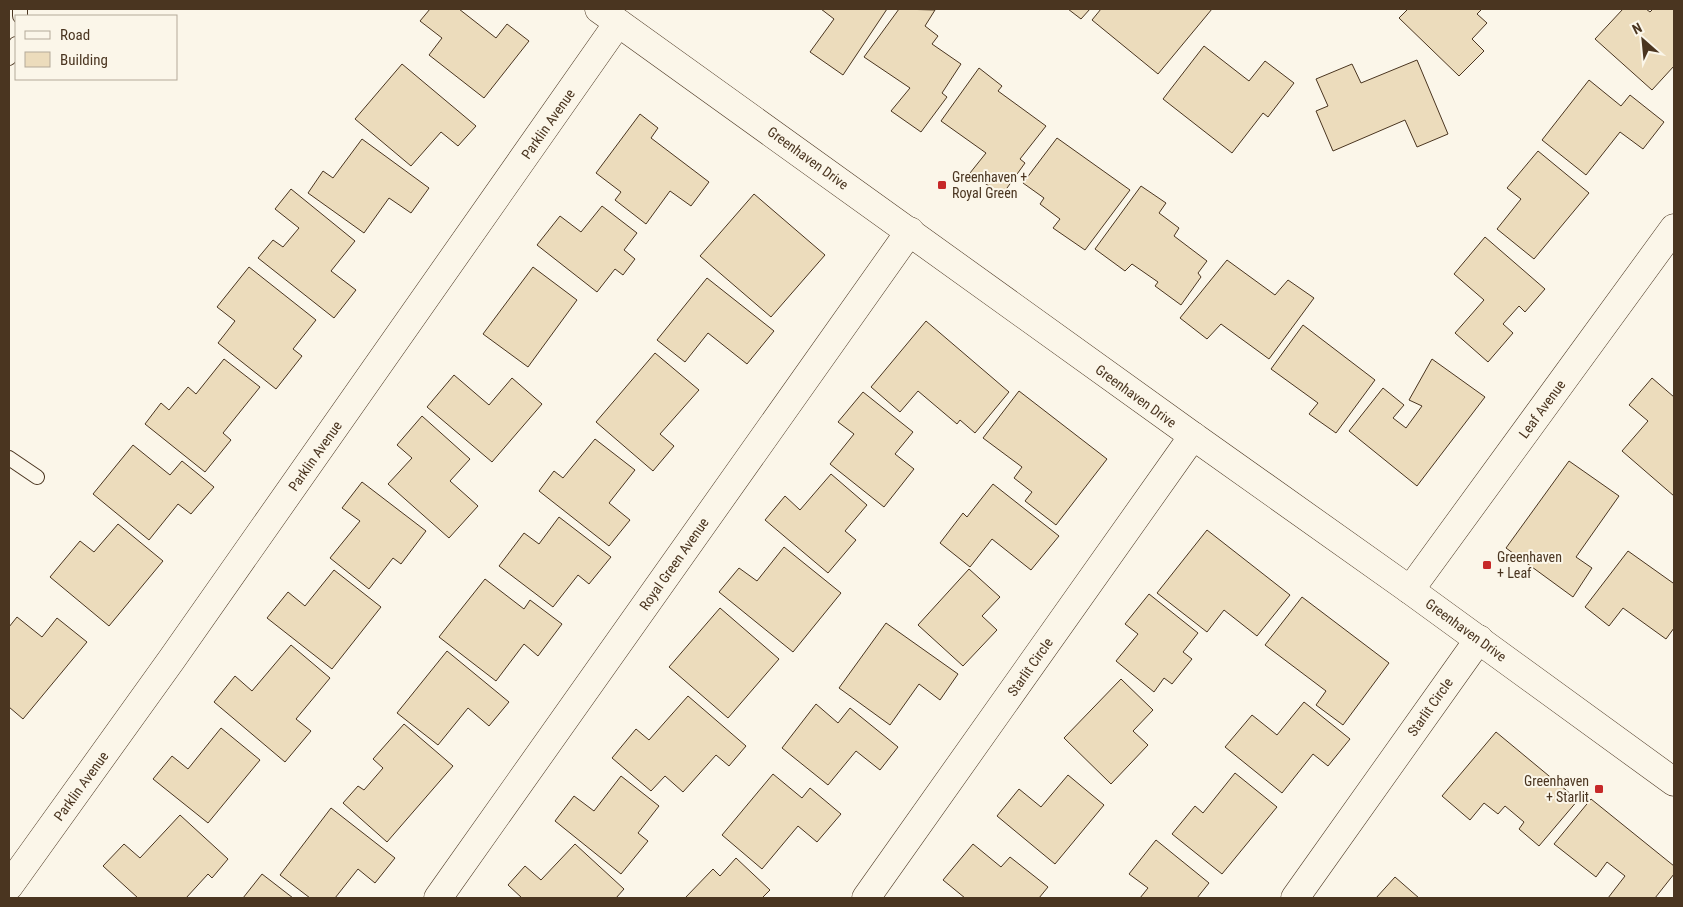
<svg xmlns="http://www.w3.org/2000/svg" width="1683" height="907" viewBox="0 0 1683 907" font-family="'Roboto Condensed',sans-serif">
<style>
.building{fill:#ecdcbc;stroke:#4a3520}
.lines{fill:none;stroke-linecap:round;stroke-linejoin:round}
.service-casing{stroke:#4a3520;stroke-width:16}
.minor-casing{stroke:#4a3520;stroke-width:29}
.tertiary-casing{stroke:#4a3520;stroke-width:29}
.service{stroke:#fbf6e9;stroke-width:14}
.minor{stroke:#fbf6e9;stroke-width:28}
.tertiary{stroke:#fbf6e9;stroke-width:28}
.poi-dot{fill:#c62828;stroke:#fbf6e9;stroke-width:2}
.labels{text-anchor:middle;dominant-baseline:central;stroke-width:4;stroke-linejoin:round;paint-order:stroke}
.street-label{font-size:14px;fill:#4a3520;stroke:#fbf6e9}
.poi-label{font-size:14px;fill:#4a3520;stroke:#fbf6e9;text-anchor:start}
</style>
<rect width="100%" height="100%" fill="#fbf6e9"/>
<path class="building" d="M 430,9 L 459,9 L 496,38 L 507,24 L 529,41 L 484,98 L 429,55 L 442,38 L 420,21 Z
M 821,9 L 887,9 L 843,75 L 810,52 L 834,19 Z
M 899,9 L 935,10 L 925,26 L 938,36 L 932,44 L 961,64 L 942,93 L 947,97 L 921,132 L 891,111 L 910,88 L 864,57 Z
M 1068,9 L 1090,9 L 1081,19 Z
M 1101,9 L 1212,9 L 1158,74 L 1092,20 Z
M 1408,9 L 1482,9 L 1477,14 L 1487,23 L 1472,39 L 1484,51 L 1459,76 L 1399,18 Z
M 1623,9 L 1646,9 L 1650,12 L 1653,9 L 1674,9 L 1674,66 L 1652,90 L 1595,39 Z
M 1204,46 L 1249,81 L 1265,61 L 1294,83 L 1268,117 L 1263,113 L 1232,153 L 1163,99 Z
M 1417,60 L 1448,134 L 1417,147 L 1405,120 L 1333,151 L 1316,111 L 1328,106 L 1316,79 L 1352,64 L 1361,83 Z
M 402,64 L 476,126 L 458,146 L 441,132 L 411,166 L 355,119 Z
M 979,68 L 1002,86 L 998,91 L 1046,126 L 1020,159 L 1025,163 L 1002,195 L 970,173 L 986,153 L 941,121 Z
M 1589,80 L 1621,106 L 1630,95 L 1664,122 L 1643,149 L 1620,132 L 1586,175 L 1542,140 Z
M 640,114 L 658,128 L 651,138 L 709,182 L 691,206 L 670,191 L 646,224 L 615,200 L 621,192 L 596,173 Z
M 1057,138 L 1130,190 L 1085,250 L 1053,228 L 1060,219 L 1040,204 L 1044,198 L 1023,183 Z
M 362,139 L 429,188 L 411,213 L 389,198 L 364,233 L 308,193 L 323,171 L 333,178 Z
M 1538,151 L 1589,193 L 1534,259 L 1497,229 L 1521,199 L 1507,188 Z
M 1141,186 L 1166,203 L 1159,213 L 1179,228 L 1174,236 L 1207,261 L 1198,273 L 1201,277 L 1181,305 L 1155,286 L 1158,282 L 1132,264 L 1125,271 L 1095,249 Z
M 291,189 L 355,241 L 331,271 L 356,290 L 334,318 L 258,258 L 273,240 L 283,247 L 299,228 L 275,209 Z
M 754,194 L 825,255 L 771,317 L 700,256 Z
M 602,206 L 637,233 L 624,250 L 635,259 L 623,275 L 615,269 L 597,292 L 537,245 L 560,216 L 581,232 Z
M 1485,237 L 1545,289 L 1525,312 L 1519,306 L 1503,324 L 1513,333 L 1488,362 L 1455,333 L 1484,300 L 1454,274 Z
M 1227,260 L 1275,295 L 1288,280 L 1314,298 L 1269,359 L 1221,324 L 1207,339 L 1180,318 Z
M 249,267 L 316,320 L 293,349 L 302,356 L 276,389 L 218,343 L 235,321 L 217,307 Z
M 533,267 L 577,300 L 528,367 L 483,334 Z
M 707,278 L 774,331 L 747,364 L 708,333 L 685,362 L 657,340 Z
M 926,321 L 1009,392 L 975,433 L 960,420 L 957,424 L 918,391 L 900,412 L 871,387 Z
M 1303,325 L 1375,380 L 1336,433 L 1309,414 L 1318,403 L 1271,369 Z
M 655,353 L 699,390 L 660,434 L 674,446 L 653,471 L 596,422 Z
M 224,359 L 260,387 L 223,433 L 231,440 L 205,472 L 145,424 L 161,403 L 169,410 L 188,387 L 196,394 Z
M 1432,359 L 1485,397 L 1417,486 L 1349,431 L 1383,388 L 1404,405 L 1393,418 L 1406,428 L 1422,406 L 1409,400 Z
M 454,375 L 489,405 L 512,378 L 542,404 L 492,462 L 427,407 Z
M 1652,378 L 1674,397 L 1674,496 L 1622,451 L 1648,421 L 1629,405 Z
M 1019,391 L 1107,459 L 1056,525 L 1025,501 L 1032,492 L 1014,478 L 1022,467 L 983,438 Z
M 863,392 L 913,432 L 895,454 L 914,469 L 884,507 L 830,464 L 854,434 L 838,422 Z
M 422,416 L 470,459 L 450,481 L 478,506 L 449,538 L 388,484 L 412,458 L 397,445 Z
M 595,439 L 635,470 L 609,503 L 630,520 L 609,546 L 539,491 L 554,471 L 563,478 Z
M 133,445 L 170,475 L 182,461 L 214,487 L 191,514 L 178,504 L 149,540 L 93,494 Z
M 1569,461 L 1619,496 L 1576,557 L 1592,568 L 1573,597 L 1506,548 Z
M 831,474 L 867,505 L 845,531 L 856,540 L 828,573 L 765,520 L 785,496 L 800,510 Z
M 362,482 L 426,531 L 401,564 L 393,558 L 369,589 L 330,558 L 360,521 L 342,508 Z
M 993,484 L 1059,536 L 1031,570 L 992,539 L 970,567 L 940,543 L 963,513 L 967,517 Z
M 559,517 L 611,557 L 589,584 L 578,575 L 553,607 L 499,566 L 524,533 L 539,544 Z
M 118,524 L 163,561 L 109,626 L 50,577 L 80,541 L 94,552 Z
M 1207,530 L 1290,595 L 1257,636 L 1224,610 L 1207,632 L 1157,593 Z
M 784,547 L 841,593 L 793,652 L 719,592 L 739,568 L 757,581 Z
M 1628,551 L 1673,583 L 1674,582 L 1674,628 L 1666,639 L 1623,608 L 1609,626 L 1585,607 Z
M 969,569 L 1000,597 L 982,616 L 997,630 L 963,666 L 918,625 Z
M 334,570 L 381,607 L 332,669 L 267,618 L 288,592 L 305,606 Z
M 485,579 L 524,609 L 530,600 L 562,624 L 538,656 L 524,644 L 496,681 L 439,637 Z
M 1149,594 L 1198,633 L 1183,652 L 1192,659 L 1172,684 L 1164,678 L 1154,692 L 1116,661 L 1138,634 L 1125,624 Z
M 1302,597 L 1389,663 L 1343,725 L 1316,705 L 1326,691 L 1265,645 Z
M 720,608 L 779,659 L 728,718 L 669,667 Z
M 17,617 L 42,637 L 57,618 L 87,642 L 23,719 L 9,707 L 9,627 Z
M 886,623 L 958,674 L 940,700 L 919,684 L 890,725 L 839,688 Z
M 291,645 L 330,678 L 296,719 L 311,731 L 285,762 L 214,702 L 235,676 L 252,691 Z
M 447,651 L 509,702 L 489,726 L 468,708 L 438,745 L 397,713 Z
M 1121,679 L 1153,710 L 1133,731 L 1148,745 L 1111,784 L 1064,738 Z
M 688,696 L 746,746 L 729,766 L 716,755 L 683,792 L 665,776 L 651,791 L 612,758 L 636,729 L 649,740 Z
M 1304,702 L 1350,739 L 1328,766 L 1313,754 L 1282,793 L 1225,747 L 1252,715 L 1277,735 Z
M 816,704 L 838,723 L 850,708 L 898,747 L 880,770 L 856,751 L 828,785 L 782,748 Z
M 404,724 L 453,766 L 387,842 L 343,803 L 358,786 L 364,790 L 383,768 L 373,759 Z
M 221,728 L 260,760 L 208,823 L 153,779 L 172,756 L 188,769 Z
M 1496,732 L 1578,800 L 1539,846 L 1519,829 L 1524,822 L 1505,806 L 1498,814 L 1484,803 L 1470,820 L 1442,796 Z
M 1235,773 L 1277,807 L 1222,874 L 1172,834 L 1195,806 L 1203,813 Z
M 773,774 L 802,798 L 810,788 L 841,814 L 817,842 L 798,826 L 762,869 L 722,835 Z
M 1068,775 L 1104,805 L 1055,864 L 997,816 L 1019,789 L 1041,807 Z
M 621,776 L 659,806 L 638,833 L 648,841 L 621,874 L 555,821 L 574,796 L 594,811 Z
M 1591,799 L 1674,866 L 1674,874 L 1655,898 L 1608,898 L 1625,876 L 1607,862 L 1596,877 L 1554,844 Z
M 331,808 L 395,858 L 375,883 L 358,869 L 335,898 L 310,898 L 280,875 Z
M 180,815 L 228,859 L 212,878 L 208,874 L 186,898 L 138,898 L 103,866 L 124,844 L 140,858 Z
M 1156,840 L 1209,883 L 1197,898 L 1140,898 L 1148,888 L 1129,874 Z
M 575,844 L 624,889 L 616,898 L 522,898 L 508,885 L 525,866 L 541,880 Z
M 973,844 L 1001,867 L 1010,857 L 1048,887 L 1039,898 L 965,898 L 943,880 Z
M 736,858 L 770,890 L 762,898 L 685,898 L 713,869 L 720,876 Z
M 262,874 L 293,898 L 243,898 Z
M 1395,877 L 1419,898 L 1376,898 Z"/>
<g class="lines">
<defs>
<path id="service" d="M 20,9 L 20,16
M 9,58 L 16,44
M 9,458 L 37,477"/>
<path id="minor" d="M 1410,590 L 1674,228
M 9,886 L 172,659 L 618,23
M 438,898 L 910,231
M 866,898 L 1193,436
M 1295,898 L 1479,639"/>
<path id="tertiary" d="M 599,9 L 1193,436 L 1410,590 L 1674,782"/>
</defs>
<use href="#service" class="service-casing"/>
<use href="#minor" class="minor-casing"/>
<use href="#tertiary" class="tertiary-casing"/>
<use href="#service" class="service"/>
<use href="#minor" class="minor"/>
<use href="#tertiary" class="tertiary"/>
</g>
<g class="poi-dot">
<rect x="937" y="180" width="10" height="10" rx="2.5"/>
<rect x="1482" y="560" width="10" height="10" rx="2.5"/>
<rect x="1594" y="784" width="10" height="10" rx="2.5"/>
</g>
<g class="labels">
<g class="street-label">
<text transform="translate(548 124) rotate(-55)">Parklin Avenue</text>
<text transform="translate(808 158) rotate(36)">Greenhaven Drive</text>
<text transform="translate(1136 396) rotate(36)">Greenhaven Drive</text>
<text transform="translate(1542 409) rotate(-54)">Leaf Avenue</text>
<text transform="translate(315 456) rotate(-55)">Parklin Avenue</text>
<text transform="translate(674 564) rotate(-55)">Royal Green Avenue</text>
<text transform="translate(1466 630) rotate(36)">Greenhaven Drive</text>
<text transform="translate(1030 667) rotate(-55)">Starlit Circle</text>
<text transform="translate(1430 707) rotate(-55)">Starlit Circle</text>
<text transform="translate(81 786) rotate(-54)">Parklin Avenue</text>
</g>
<g class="poi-label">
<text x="952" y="177">Greenhaven +<tspan x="952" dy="16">Royal Green</tspan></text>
<text x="1497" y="557">Greenhaven<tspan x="1497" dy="16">+ Leaf</tspan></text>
<text x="1589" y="781" text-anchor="end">Greenhaven<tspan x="1589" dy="16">+ Starlit</tspan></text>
</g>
</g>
<rect width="1683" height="907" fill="none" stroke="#4a3520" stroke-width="20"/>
<rect x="15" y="15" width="162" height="65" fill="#fbf6e9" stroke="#b4a999"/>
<rect x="25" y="31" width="25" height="8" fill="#fbf6e9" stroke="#b4a999"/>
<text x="60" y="40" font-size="15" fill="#4a3520">Road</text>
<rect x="25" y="52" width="25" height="15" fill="#ecdcbc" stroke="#b4a999"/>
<text x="60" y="65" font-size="15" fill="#4a3520">Building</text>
<g transform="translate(1643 40) rotate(333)" stroke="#fbf6e9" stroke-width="4" paint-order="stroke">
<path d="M0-4L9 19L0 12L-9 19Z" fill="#4a3520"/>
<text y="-8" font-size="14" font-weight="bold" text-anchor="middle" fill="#4a3520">N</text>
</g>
</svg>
